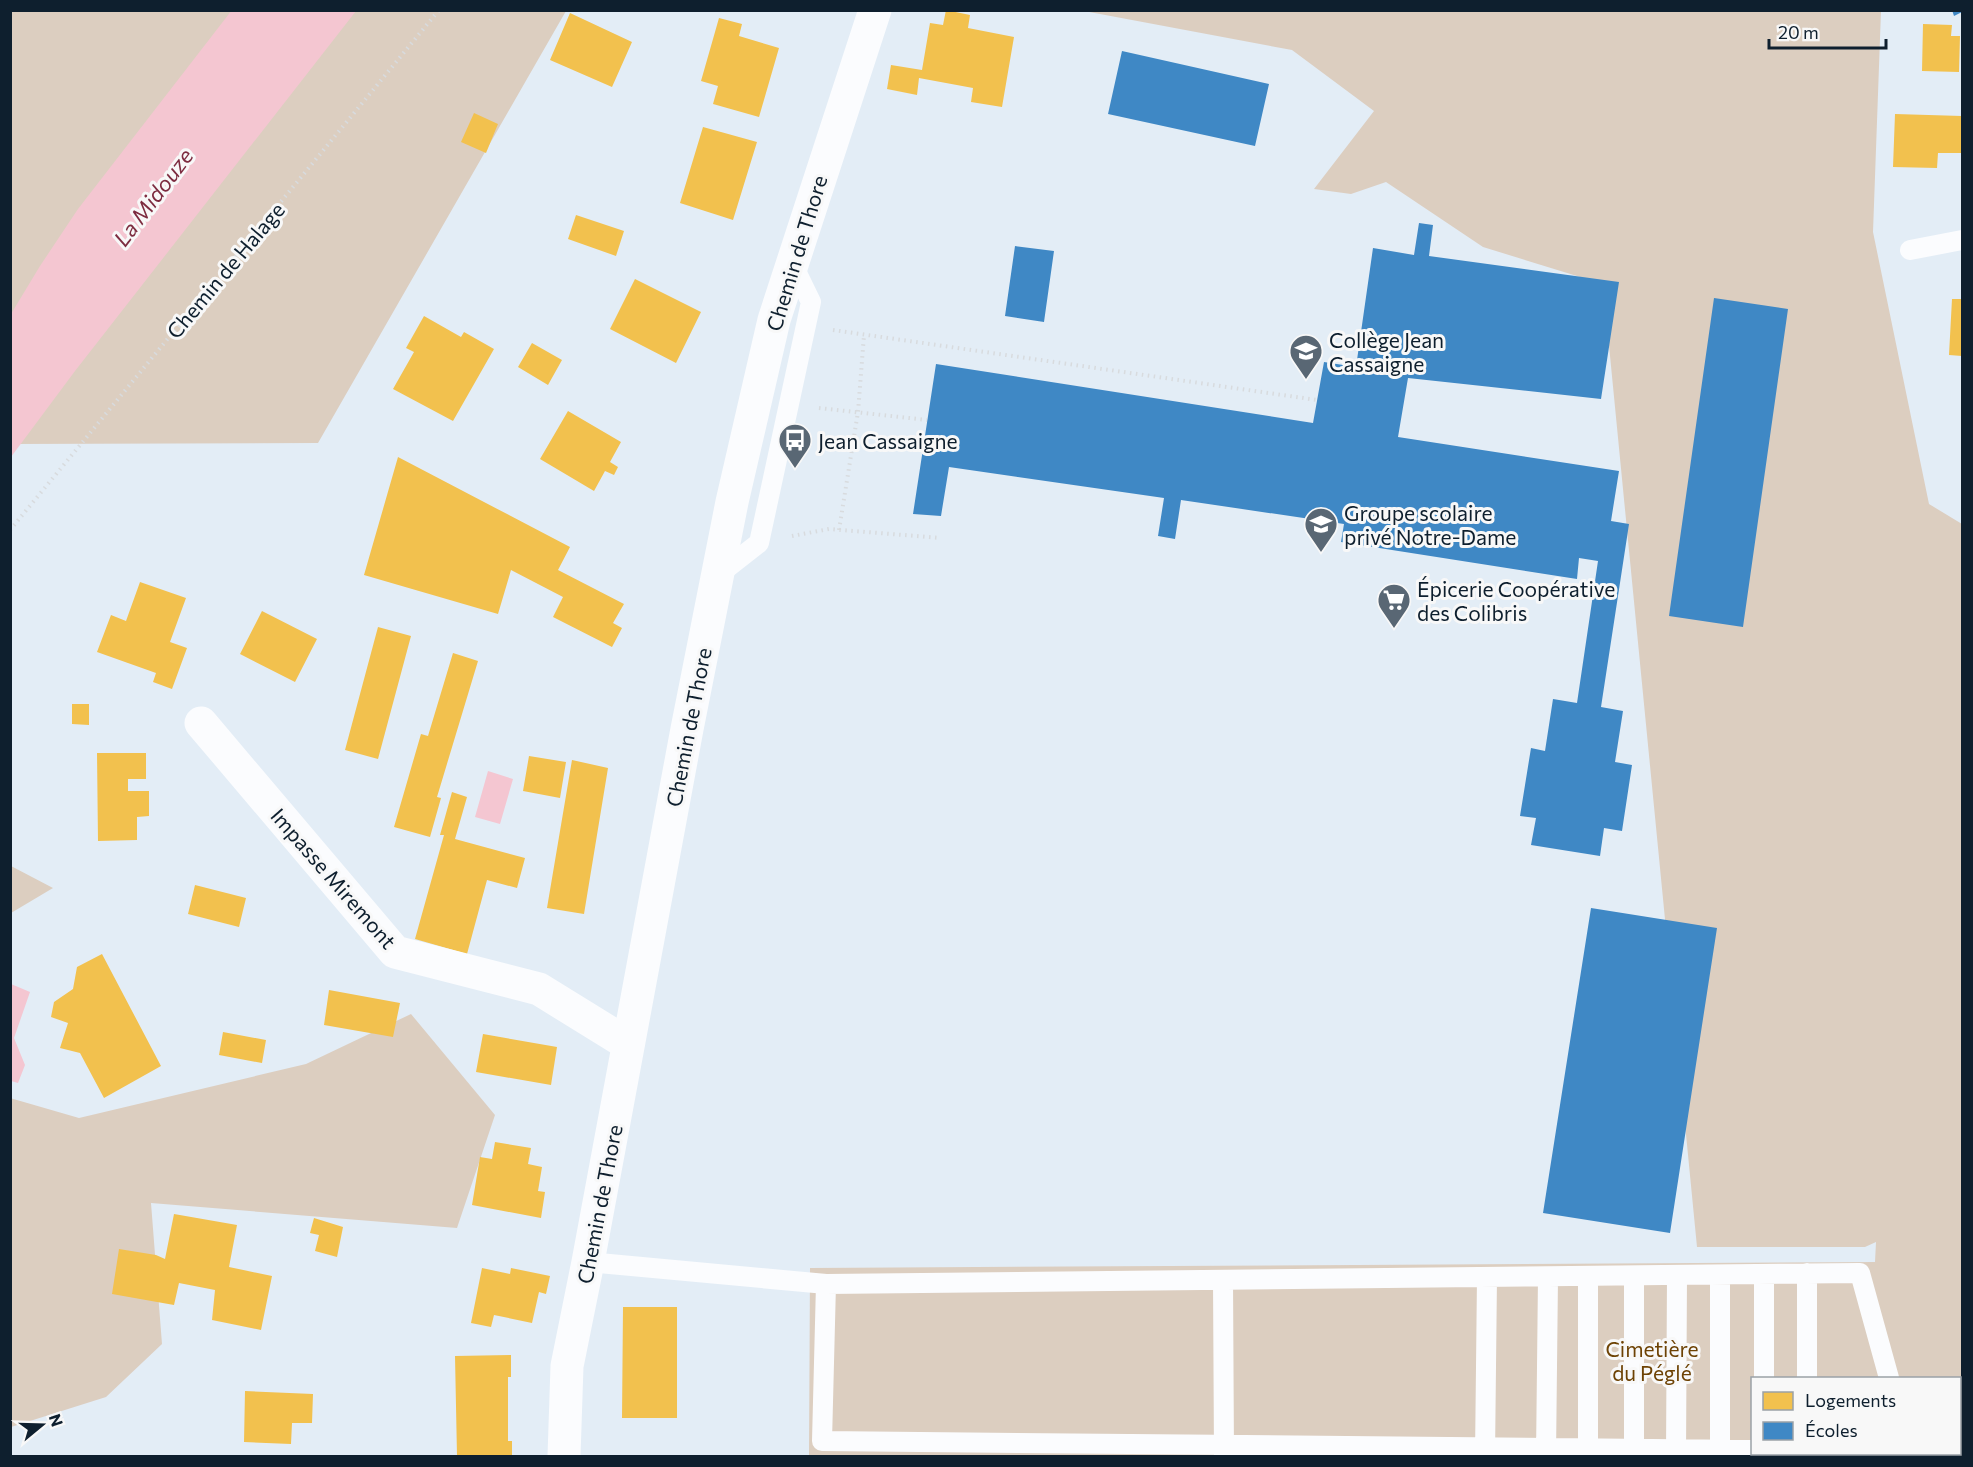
<svg xmlns="http://www.w3.org/2000/svg" width="1973" height="1467" viewBox="0 0 1973 1467" font-family="Commissioner,sans-serif">
<style>
.green{fill:#dccec0;fill-rule:evenodd}
.water{fill:#f4c6d1}
.homes{fill:#f2c14e}
.schools{fill:#3f88c5}
.lines{fill:none;stroke-linecap:round;stroke-linejoin:round}
.path{stroke:#d8dbde;stroke-width:4;stroke-dasharray:1.5 4.5;stroke-linecap:butt}
.service{stroke:#fbfcfe;stroke-width:20}
.minor{stroke:#fbfcfe;stroke-width:33}
.tertiary{stroke:#fbfcfe;stroke-width:33}
.labels{text-anchor:middle;dominant-baseline:central;stroke-width:6;stroke-linejoin:round;paint-order:stroke}
.street-label{font-size:21px;fill:#0e1f2e;stroke:#f8f8f8}
.poi-label{font-size:21px;fill:#0e1f2e;stroke:#f8f8f8;text-anchor:start}
.park-label{font-size:21px;fill:#6d4204;stroke:#f8f8f8}
.water-label{font-size:22px;font-style:italic;fill:#7d2c40;stroke:#f8f8f8}
</style>
<rect width="100%" height="100%" fill="#e3edf6"/>
<path class="green" d="M 10,11 L 566,11 L 318,443 L 11,444 Z
M 1084,11 L 1881,11 L 1873,232 L 1929,504 L 1962,524 L 1962,1456 L 809,1456 L 810,1268 L 1875,1262 L 1876,1242 L 1865,1247 L 1697,1247 L 1603,284 L 1483,247 L 1386,182 L 1351,194 L 1314,189 L 1374,111 L 1292,50 ZM 1752,1378 L 1960,1378 L 1960,1454 L 1752,1454 Z
M 10,866 L 11,866 L 53,888 L 11,913 Z
M 411,1014 L 495,1115 L 457,1228 L 151,1203 L 162,1344 L 106,1397 L 11,1427 L 10,1098 L 79,1118 L 306,1064 Z"/>
<path class="water" d="M 232,10 L 356,11 L 75,371 L 11,457 L 11,314 L 40,266 L 78,209 Z
M 488,771 L 513,779 L 500,824 L 475,817 Z
M 11,984 L 30,992 L 14,1038 L 25,1065 L 18,1083 L 11,1081 Z"/>
<path class="homes" d="M 946,10 L 970,15 L 968,28 L 1014,37 L 1002,107 L 971,102 L 973,88 L 919,78 L 917,95 L 887,89 L 891,65 L 922,70 L 930,23 L 943,25 Z
M 570,13 L 632,42 L 612,87 L 550,60 Z
M 719,18 L 742,24 L 739,36 L 779,48 L 759,117 L 713,104 L 718,86 L 701,81 Z
M 1923,24 L 1952,25 L 1951,36 L 1960,36 L 1959,72 L 1922,71 Z
M 474,113 L 498,124 L 486,153 L 461,142 Z
M 1895,114 L 1962,116 L 1962,153 L 1938,153 L 1937,168 L 1893,167 Z
M 703,127 L 757,142 L 733,220 L 680,203 Z
M 576,215 L 624,231 L 616,256 L 568,239 Z
M 635,279 L 701,312 L 676,363 L 610,329 Z
M 1952,299 L 1962,299 L 1962,356 L 1949,355 Z
M 424,316 L 461,337 L 464,332 L 494,349 L 453,421 L 393,389 L 414,352 L 406,348 Z
M 532,343 L 562,360 L 548,385 L 518,367 Z
M 568,411 L 621,442 L 610,462 L 618,467 L 614,475 L 605,471 L 594,491 L 540,459 Z
M 398,457 L 570,547 L 558,570 L 624,604 L 613,623 L 622,628 L 612,647 L 553,617 L 563,597 L 511,570 L 498,614 L 364,575 Z
M 140,582 L 186,598 L 170,642 L 187,648 L 172,689 L 153,682 L 156,673 L 97,652 L 111,615 L 126,621 Z
M 262,611 L 317,639 L 295,682 L 240,654 Z
M 378,627 L 411,636 L 378,759 L 345,750 Z
M 453,653 L 478,661 L 437,797 L 441,798 L 430,837 L 394,827 L 421,734 L 428,736 Z
M 72,704 L 89,704 L 89,725 L 72,724 Z
M 97,753 L 146,753 L 146,779 L 128,779 L 128,791 L 149,791 L 149,816 L 137,817 L 137,840 L 98,841 Z
M 529,756 L 566,762 L 560,798 L 523,791 Z
M 572,760 L 608,768 L 584,914 L 547,908 Z
M 452,792 L 467,797 L 455,839 L 525,858 L 517,888 L 487,880 L 467,954 L 415,939 L 444,835 L 440,835 Z
M 195,885 L 246,898 L 239,927 L 188,914 Z
M 102,954 L 161,1066 L 104,1098 L 80,1053 L 60,1048 L 68,1023 L 51,1017 L 54,1002 L 73,989 L 77,967 Z
M 329,990 L 400,1003 L 393,1037 L 324,1025 Z
M 223,1032 L 266,1040 L 262,1063 L 219,1055 Z
M 483,1034 L 557,1047 L 551,1085 L 476,1072 Z
M 495,1142 L 531,1148 L 528,1164 L 542,1167 L 538,1191 L 545,1192 L 541,1218 L 472,1205 L 480,1157 L 492,1159 Z
M 174,1214 L 237,1225 L 229,1267 L 272,1276 L 261,1330 L 212,1320 L 215,1290 L 179,1283 L 174,1305 L 112,1294 L 119,1249 L 156,1255 L 165,1259 Z
M 314,1218 L 343,1227 L 337,1257 L 315,1251 L 319,1235 L 310,1233 Z
M 482,1268 L 510,1274 L 511,1268 L 550,1276 L 546,1294 L 539,1292 L 532,1323 L 494,1315 L 491,1327 L 471,1323 Z
M 623,1307 L 677,1307 L 677,1418 L 622,1418 Z
M 511,1355 L 511,1377 L 508,1377 L 508,1441 L 512,1441 L 512,1456 L 457,1456 L 455,1356 Z
M 245,1391 L 313,1394 L 312,1423 L 292,1423 L 291,1444 L 244,1442 Z"/>
<path class="schools" d="M 1952,10 L 1962,10 L 1962,12 L 1954,16 Z
M 1122,51 L 1269,84 L 1255,146 L 1108,114 Z
M 1419,223 L 1433,225 L 1429,256 L 1619,282 L 1601,399 L 1408,378 L 1398,437 L 1619,471 L 1611,521 L 1629,524 L 1601,707 L 1623,711 L 1615,762 L 1632,765 L 1622,831 L 1604,828 L 1600,856 L 1531,845 L 1536,818 L 1520,816 L 1531,748 L 1545,751 L 1553,699 L 1577,703 L 1598,561 L 1579,558 L 1577,579 L 1341,542 L 1344,524 L 1181,500 L 1175,539 L 1158,536 L 1164,498 L 949,467 L 941,516 L 913,514 L 936,364 L 1313,423 L 1324,362 L 1356,367 L 1373,248 L 1414,255 Z
M 1015,246 L 1054,251 L 1044,322 L 1005,316 Z
M 1714,298 L 1788,309 L 1743,627 L 1669,616 Z
M 1591,908 L 1717,928 L 1670,1233 L 1543,1213 Z"/>
<g class="lines">
<path class="path" d="M 833,330 L 1317,400
M 819,408 L 927,420
M 10,530 L 439,10
M 839,530 L 858,412 L 864,335
M 792,536 L 829,529 L 941,538"/>
<path class="service" d="M 1910,250 L 1962,240
M 718,575 L 759,543 L 811,302 L 792,263
M 588,1262 L 826,1284
M 1223,1280 L 1224,1456
M 1764,1378 L 1764,1274
M 1807,1378 L 1807,1273
M 1752,1450 L 822,1441 L 826,1284 L 1860,1273 L 1889,1378
M 1960,1452 L 1962,1453
M 1485,1456 L 1487,1277
M 1546,1456 L 1548,1277
M 1588,1456 L 1588,1276
M 1634,1456 L 1634,1276
M 1676,1456 L 1677,1275
M 1720,1456 L 1720,1275
M 1807,1456 L 1807,1454
M 1851,1456 L 1851,1454
M 1910,1456 L 1910,1454"/>
<path class="minor" d="M 201,723 L 395,952 L 539,989 L 628,1044"/>
<path class="tertiary" d="M 564,1456 L 567,1366 L 588,1262 L 687,729 L 732,502 L 774,320 L 875,10"/>
</g>
<defs>
<symbol id="school-pin" viewBox="-11 -11 22 30"><path d="M0 17L-7.5 6A9.5 9.5 0 1 1 7.5 6Z" fill="#596774" stroke="#f8f8f8"/><path d="M0-5L7-2L0 1L-7-2ZM-4 1L0 2.5L4 1V4Q0 6-4 4Z" fill="#fff"/></symbol>
<symbol id="bus-pin" viewBox="-11 -11 22 30"><path d="M0 17L-7.5 6A9.5 9.5 0 1 1 7.5 6Z" fill="#596774" stroke="#f8f8f8"/><path d="M-5-6H5V4H4V6H2V4H-2V6H-4V4H-5ZM-3.5-4V0h7V-4ZM-3.5 1.2v1.5H-2V1.2ZM2 1.2v1.5H3.5V1.2Z" fill="#fff"/></symbol>
<symbol id="supermarket-pin" viewBox="-11 -11 22 30"><path d="M0 17L-7.5 6A9.5 9.5 0 1 1 7.5 6Z" fill="#596774" stroke="#f8f8f8"/><path d="M-6-5.5h2.5l.6 2H6L4.5 2H-2.5L-4.4-4H-6ZM-1.5 3.2a1.3 1.3 0 1 0 .1 0ZM3 3.2a1.3 1.3 0 1 0 .1 0Z" fill="#fff"/></symbol>
</defs>
<g fill-rule="evenodd">
<use href="#school-pin" x="1287" y="332" width="38" height="52"/>
<use href="#bus-pin" x="776" y="421" width="38" height="52"/>
<use href="#school-pin" x="1302" y="505" width="38" height="52"/>
<use href="#supermarket-pin" x="1375" y="581" width="38" height="52"/>
</g>
<g class="labels">
<g class="street-label">
<text transform="translate(796 253) rotate(-73)">Chemin de Thore</text>
<text transform="translate(225 270) rotate(-50)">Chemin de Halage</text>
<text transform="translate(688 727) rotate(-79)">Chemin de Thore</text>
<text transform="translate(334 878) rotate(49)">Impasse Miremont</text>
<text transform="translate(599 1204) rotate(-79)">Chemin de Thore</text>
</g>
<g class="poi-label">
<text x="1329" y="339">Collège Jean<tspan x="1329" dy="24">Cassaigne</tspan></text>
<text x="818" y="440">Jean Cassaigne</text>
<text x="1344" y="512">Groupe scolaire<tspan x="1344" dy="24">privé Notre-Dame</tspan></text>
<text x="1417" y="588">Épicerie Coopérative<tspan x="1417" dy="24">des Colibris</tspan></text>
</g>
<g class="park-label">
<text x="1652" y="1348">Cimetière<tspan x="1652" dy="24">du Péglé</tspan></text>
</g>
<g class="water-label">
<text transform="translate(153 197) rotate(-53)">La Midouze</text>
</g>
</g>
<rect width="1973" height="1467" fill="none" stroke="#0e1f2e" stroke-width="24"/>
<rect x="1751" y="1377" width="210" height="78" fill="#f8f8f8" stroke="#9aa1a7" stroke-width="1.5"/>
<rect x="1763" y="1392" width="30" height="18" fill="#f2c14e" stroke="#9aa1a7" stroke-width="1.5"/>
<text x="1805" y="1407" font-size="18" fill="#0e1f2e">Logements</text>
<rect x="1763" y="1422" width="30" height="18" fill="#3f88c5" stroke="#9aa1a7" stroke-width="1.5"/>
<text x="1805" y="1437" font-size="18" fill="#0e1f2e">Écoles</text>
<g transform="translate(42 1425) rotate(71)" stroke="#f8f8f8" stroke-width="4.5" paint-order="stroke">
<path d="M0-4.5L10 22L0 15L-10 22Z" fill="#0e1f2e"/>
<text y="-9" font-size="16" font-weight="bold" text-anchor="middle" fill="#0e1f2e">N</text>
</g>
<path d="M1769 39v9h117v-9" fill="none" stroke="#0e1f2e" stroke-width="3"/>
<text x="1778" y="39" font-size="18" fill="#0e1f2e" stroke="#f8f8f8" stroke-width="4.5" paint-order="stroke">20 m</text>
</svg>
